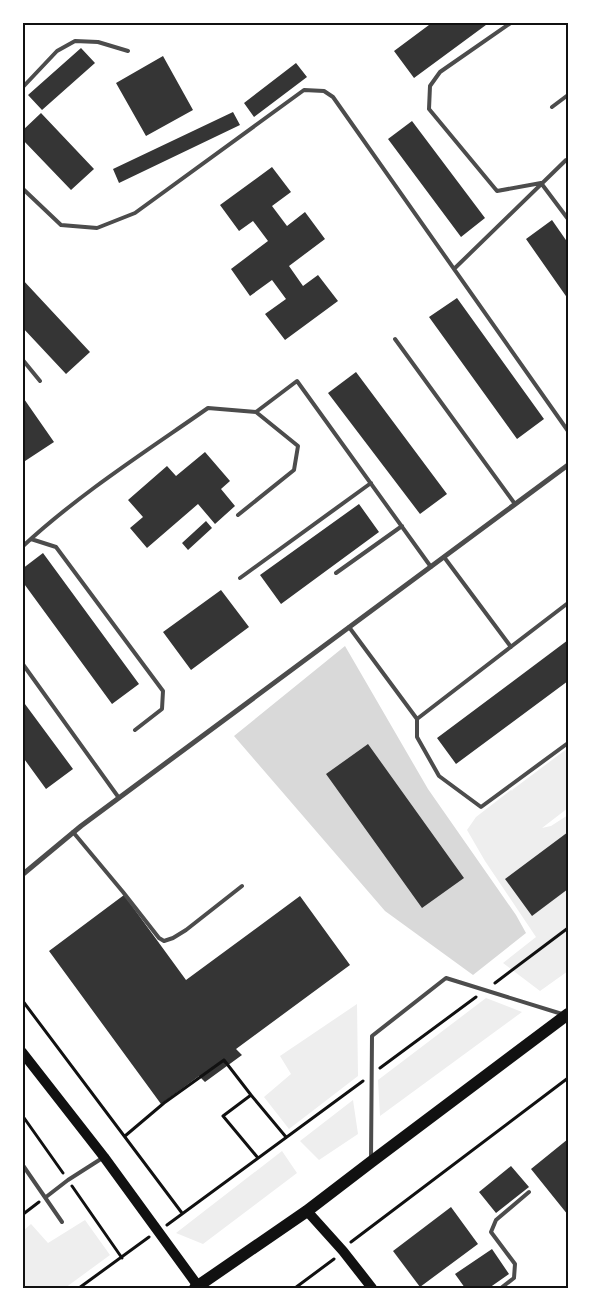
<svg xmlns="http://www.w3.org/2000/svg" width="591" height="1311" viewBox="0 0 591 1311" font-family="Bitter,serif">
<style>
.green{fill:#eee}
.water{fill:#d9d9d9}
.building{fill:#353535}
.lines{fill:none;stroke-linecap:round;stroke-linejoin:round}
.path{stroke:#111;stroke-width:3}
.service{stroke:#4c4c4c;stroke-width:4}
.minor{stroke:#4c4c4c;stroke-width:5}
.secondary{stroke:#111;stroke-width:10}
.primary{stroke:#111;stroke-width:12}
.neatline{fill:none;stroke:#111;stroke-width:2}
</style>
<rect width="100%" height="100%" fill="#fff"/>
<path class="green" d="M 568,748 L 568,808 L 542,828 L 551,826 L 568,815 L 568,971 L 540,991 L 503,963 L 536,937 L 485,861 L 467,830 L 476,817 L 511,790 L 513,791 L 512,790 Z
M 486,998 L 522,1012 L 380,1116 L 378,1080 Z
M 357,1004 L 358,1076 L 289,1129 L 264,1097 L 291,1074 L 280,1056 Z
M 353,1100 L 358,1134 L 319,1160 L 300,1141 Z
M 282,1151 L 297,1173 L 203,1244 L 176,1233 Z
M 85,1220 L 110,1255 L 65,1288 L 23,1288 L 23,1231 L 31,1224 L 48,1243 Z"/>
<path class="water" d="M 345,646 L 428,789 L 516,915 L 526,933 L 473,975 L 385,911 L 234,736 Z"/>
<path class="building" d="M 433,22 L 490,22 L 414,78 L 394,51 Z
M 81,48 L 95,63 L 42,110 L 28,95 Z
M 163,56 L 193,110 L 146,136 L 116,83 Z
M 296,63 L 307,77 L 254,117 L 244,103 Z
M 233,112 L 240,125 L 119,183 L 113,169 Z
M 41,113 L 94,169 L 71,190 L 22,139 L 22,131 Z
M 412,121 L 485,218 L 461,237 L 388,139 Z
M 272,167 L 291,192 L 272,206 L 287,226 L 305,212 L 325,239 L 289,266 L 303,286 L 318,275 L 338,301 L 285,340 L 265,314 L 286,299 L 272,280 L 250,296 L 231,269 L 268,241 L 253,221 L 239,231 L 220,205 Z
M 552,220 L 568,243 L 568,299 L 526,239 Z
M 22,279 L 90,352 L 66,374 L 22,327 Z
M 457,298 L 544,419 L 517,439 L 429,317 Z
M 356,372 L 447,494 L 420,514 L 328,393 Z
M 22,396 L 54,442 L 22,463 Z
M 205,452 L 230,481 L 221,489 L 235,506 L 215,524 L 198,504 L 147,548 L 130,528 L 143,517 L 128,500 L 167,466 L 176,476 Z
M 359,504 L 379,532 L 281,604 L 260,575 Z
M 206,521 L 212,528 L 188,550 L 182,543 Z
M 43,553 L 139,684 L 112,704 L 22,581 L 22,569 Z
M 221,590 L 249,627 L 191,670 L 163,632 Z
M 568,640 L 568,681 L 456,764 L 437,738 Z
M 22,700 L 73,769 L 46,789 L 22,756 Z
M 368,744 L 464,878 L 422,908 L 326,774 Z
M 568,832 L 568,889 L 532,916 L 505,879 Z
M 124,895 L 186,980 L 300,896 L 350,965 L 236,1049 L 242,1055 L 205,1082 L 199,1076 L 161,1104 L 49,951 Z
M 568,1139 L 568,1215 L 531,1169 Z
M 511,1166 L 529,1187 L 496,1213 L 479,1192 Z
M 451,1207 L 478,1244 L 420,1287 L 393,1251 Z
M 492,1249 L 509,1274 L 489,1288 L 465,1288 L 455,1274 Z"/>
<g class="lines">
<path class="path" d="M 495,983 L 568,928
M 22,1000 L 182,1213
M 224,1060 L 251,1095 L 223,1116 L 258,1158
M 380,1068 L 476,997
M 251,1095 L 286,1137
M 22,1115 L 63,1173
M 125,1136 L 164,1103 L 224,1060 L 225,1062
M 72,1186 L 122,1258
M 22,1215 L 39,1202
M 167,1225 L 363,1081
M 351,1242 L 568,1078
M 79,1288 L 149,1237
M 295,1288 L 334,1259"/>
<path class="service" d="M 512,22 L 440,72 L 430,86 L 429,109 L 497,191 L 541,183 L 568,219
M 22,88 L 57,51 L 75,41 L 98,42 L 128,51
M 552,107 L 568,95
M 22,188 L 61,225 L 97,228 L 135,213 L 304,90 L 324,91 L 333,97 L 568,431
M 454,269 L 566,160
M 395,339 L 515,504
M 22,359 L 40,381
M 256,412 L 297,381 L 431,567
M 31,539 L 56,547 L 163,691 L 162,709 L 135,730
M 22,547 C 79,494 145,452 208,408 L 256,412 L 298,446 L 294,470 L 238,515
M 444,557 L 511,647
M 336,573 L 402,526
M 240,578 L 371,483
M 349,627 L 417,719 L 417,737 L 439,776 L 481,807 L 568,743
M 22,663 L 119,798
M 417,719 L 568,603
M 73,832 L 123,892 L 159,938 L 164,941 L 173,938 L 186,930 L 242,886
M 371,1159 L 372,1036 L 446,978 L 562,1014
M 22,1164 L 62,1222
M 46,1197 L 68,1180 L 104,1157
M 501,1288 L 514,1278 L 515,1264 L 491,1232 L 496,1220 L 529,1192"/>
<path class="minor" d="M 22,875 L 81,826 L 568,465"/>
<path class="secondary" d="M 22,1052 L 104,1157 L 198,1286
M 307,1211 L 343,1251 L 372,1288"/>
<path class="primary" d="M 195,1288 L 307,1211 L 371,1162 L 568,1014"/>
</g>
<rect width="591" height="1311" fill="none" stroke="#ffffff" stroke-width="48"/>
<rect x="24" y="24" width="543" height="1263" class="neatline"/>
</svg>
